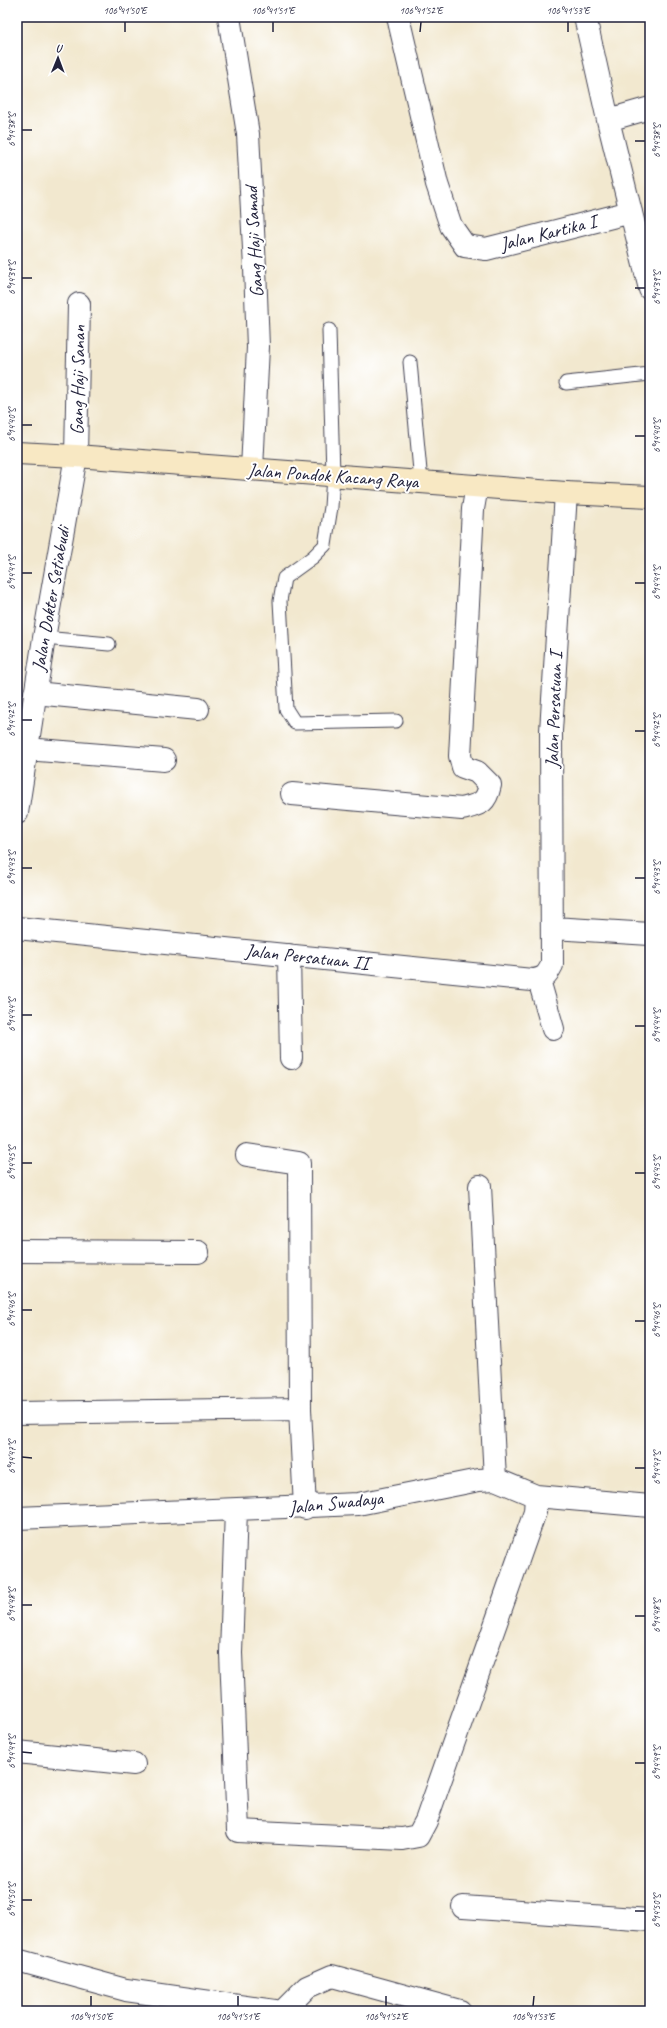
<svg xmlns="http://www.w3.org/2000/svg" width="667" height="2028" viewBox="0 0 667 2028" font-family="Caveat,sans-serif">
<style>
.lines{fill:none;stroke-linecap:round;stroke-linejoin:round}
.service-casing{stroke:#414051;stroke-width:15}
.minor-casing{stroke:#414051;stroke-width:24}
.tertiary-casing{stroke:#414051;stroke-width:24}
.secondary-casing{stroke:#414051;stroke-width:24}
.service{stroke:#fff;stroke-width:13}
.minor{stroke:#fff;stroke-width:22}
.tertiary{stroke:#fff;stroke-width:22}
.secondary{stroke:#f8e8c3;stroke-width:22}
.ticks{fill:none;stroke:#22223b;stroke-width:1.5}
.labels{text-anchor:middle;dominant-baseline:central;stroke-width:4;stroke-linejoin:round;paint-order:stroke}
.street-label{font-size:19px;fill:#22223b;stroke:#fff}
.neatline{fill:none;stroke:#22223b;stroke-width:1.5}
.ticks-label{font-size:10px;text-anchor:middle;fill:#22223b}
</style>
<rect width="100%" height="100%" fill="#fff"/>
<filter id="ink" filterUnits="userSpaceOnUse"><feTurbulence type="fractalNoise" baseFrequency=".025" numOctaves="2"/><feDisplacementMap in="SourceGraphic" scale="8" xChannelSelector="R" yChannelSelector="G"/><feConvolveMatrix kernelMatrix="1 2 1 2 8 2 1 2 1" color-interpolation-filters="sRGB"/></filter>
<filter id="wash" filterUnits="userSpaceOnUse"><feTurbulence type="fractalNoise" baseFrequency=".012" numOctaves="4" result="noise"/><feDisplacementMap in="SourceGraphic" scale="16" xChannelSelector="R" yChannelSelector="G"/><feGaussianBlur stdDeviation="0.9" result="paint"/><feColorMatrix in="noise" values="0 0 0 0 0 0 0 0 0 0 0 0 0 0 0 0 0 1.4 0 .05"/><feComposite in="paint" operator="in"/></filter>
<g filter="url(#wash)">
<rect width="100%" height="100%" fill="#f2e8cf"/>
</g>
<g filter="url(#ink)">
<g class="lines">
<defs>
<path id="service" d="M 329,330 L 333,475 L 331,507 L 325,545 L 313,557 L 284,578 L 280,601 L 286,709 L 295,723 L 396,721
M 410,362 L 421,482
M 566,383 L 650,374
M 44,638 L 109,644"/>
<path id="minor" d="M 229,17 L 248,134 L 255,268 L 258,347 L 252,469
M 398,17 L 437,184 L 451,226 L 465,246 L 486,249 L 631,212
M 585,17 L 608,120 L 650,289
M 608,120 L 650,108
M 76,456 L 79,304
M 35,693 L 198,709
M 26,749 L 164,760
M 292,794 L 462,809 C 480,804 486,804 490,785 L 477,772 L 463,767 L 460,756 L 473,509 L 477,486
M 17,928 L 532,980 C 544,979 547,975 552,965 L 551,731 L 566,493
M 553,928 L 650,934
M 289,955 L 291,1058
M 539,980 L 553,1029
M 247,1155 L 299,1163 L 300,1409 L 305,1508
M 480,1186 L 495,1479
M 17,1251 L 198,1252
M 17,1413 L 300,1409
M 236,1510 L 231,1653 L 238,1831 L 402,1839 L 418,1836 L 426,1821 L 535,1512 L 536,1496
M 17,1518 L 358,1504 L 479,1480 L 495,1479 L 536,1496 L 650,1506
M 17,1752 L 134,1764
M 463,1907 L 650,1920
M 17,1960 L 126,1990 L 275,2011
M 283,2011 L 307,1987 L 332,1976 L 460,2011"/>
<path id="tertiary" d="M 17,813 L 44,638 L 76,456"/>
<path id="secondary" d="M 17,453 L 76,456 L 566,493 L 650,497"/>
</defs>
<use href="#service" class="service-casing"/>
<use href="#minor" class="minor-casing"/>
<use href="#tertiary" class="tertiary-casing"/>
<use href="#secondary" class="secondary-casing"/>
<use href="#service" class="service"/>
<use href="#minor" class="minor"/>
<use href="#tertiary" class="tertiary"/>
<use href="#secondary" class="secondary"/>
</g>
</g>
<path class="ticks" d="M 125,32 L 125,22M 273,32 L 273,22M 420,32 L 421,22M 568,32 L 568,22M 22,130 L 32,130M 635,141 L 645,141M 22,278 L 32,278M 635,288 L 645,288M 22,425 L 32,425M 635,436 L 645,436M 22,573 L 32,573M 635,583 L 645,583M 22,720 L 32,720M 635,731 L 645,731M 22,868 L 32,868M 635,878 L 645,878M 22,1015 L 32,1015M 635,1026 L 645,1026M 22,1163 L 32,1163M 635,1173 L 645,1173M 22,1310 L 32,1310M 635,1321 L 645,1321M 22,1457 L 32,1458M 635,1468 L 645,1468M 22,1605 L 32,1605M 635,1616 L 645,1616M 22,1752 L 32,1753M 635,1763 L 645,1763M 22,1900 L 32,1900M 635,1911 L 645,1911M 91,2006 L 91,1996M 238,2006 L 238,1996M 386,2006 L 386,1996M 533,2006 L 534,1996"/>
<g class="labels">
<g class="street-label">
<text transform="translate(548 233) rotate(-14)">Jalan Kartika I</text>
<text transform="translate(254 242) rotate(-93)">Gang Haji Samad</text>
<text transform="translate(78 380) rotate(-89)">Gang Haji Sanan</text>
<text transform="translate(333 476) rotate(4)">Jalan Pondok Kacang Raya</text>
<text transform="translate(51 599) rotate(-80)">Jalan Dokter Setiabudi</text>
<text transform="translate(554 710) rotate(-88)">Jalan Persatuan I</text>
<text transform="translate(307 957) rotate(6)">Jalan Persatuan II</text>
<text transform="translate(336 1503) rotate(-6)">Jalan Swadaya</text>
</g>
</g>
<rect width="667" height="2028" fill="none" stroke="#fff" stroke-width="44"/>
<g transform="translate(58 58) rotate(1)" stroke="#ffffff" stroke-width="3" paint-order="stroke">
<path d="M0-3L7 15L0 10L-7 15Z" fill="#22223b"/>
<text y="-6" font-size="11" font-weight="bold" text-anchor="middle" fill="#22223b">U</text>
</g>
<rect x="22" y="22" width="623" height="1984" class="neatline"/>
<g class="ticks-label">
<text x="125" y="14">106°41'50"E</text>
<text x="273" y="14">106°41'51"E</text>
<text x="421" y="14">106°41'52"E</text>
<text x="568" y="14">106°41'53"E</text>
<text transform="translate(11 130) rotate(-90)" y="4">6°14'38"S</text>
<text transform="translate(656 141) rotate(-90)" y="4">6°14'38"S</text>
<text transform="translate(11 278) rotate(-90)" y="4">6°14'39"S</text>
<text transform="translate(656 288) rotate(-90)" y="4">6°14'39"S</text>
<text transform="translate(11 425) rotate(-90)" y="4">6°14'40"S</text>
<text transform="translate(656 436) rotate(-90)" y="4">6°14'40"S</text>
<text transform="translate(11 573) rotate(-90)" y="4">6°14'41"S</text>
<text transform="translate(656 583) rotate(-90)" y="4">6°14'41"S</text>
<text transform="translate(11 720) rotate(-90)" y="4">6°14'42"S</text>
<text transform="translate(656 731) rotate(-90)" y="4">6°14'42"S</text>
<text transform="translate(11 868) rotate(-90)" y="4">6°14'43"S</text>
<text transform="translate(656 878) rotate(-90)" y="4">6°14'43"S</text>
<text transform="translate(11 1015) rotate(-90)" y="4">6°14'44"S</text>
<text transform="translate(656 1026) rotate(-90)" y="4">6°14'44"S</text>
<text transform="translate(11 1163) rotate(-90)" y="4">6°14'45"S</text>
<text transform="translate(656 1173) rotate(-90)" y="4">6°14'45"S</text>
<text transform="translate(11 1310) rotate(-90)" y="4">6°14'46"S</text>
<text transform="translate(656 1321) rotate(-90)" y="4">6°14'46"S</text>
<text transform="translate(11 1457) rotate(-90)" y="4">6°14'47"S</text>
<text transform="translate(656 1468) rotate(-90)" y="4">6°14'47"S</text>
<text transform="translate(11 1605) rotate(-90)" y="4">6°14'48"S</text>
<text transform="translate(656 1616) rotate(-90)" y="4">6°14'48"S</text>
<text transform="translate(11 1752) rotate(-90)" y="4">6°14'49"S</text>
<text transform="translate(656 1763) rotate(-90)" y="4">6°14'49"S</text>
<text transform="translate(11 1900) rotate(-90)" y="4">6°14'50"S</text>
<text transform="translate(656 1911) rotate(-90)" y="4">6°14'50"S</text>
<text x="91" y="2020">106°41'50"E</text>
<text x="238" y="2020">106°41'51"E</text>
<text x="386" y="2020">106°41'52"E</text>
<text x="533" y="2020">106°41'53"E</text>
</g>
</svg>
